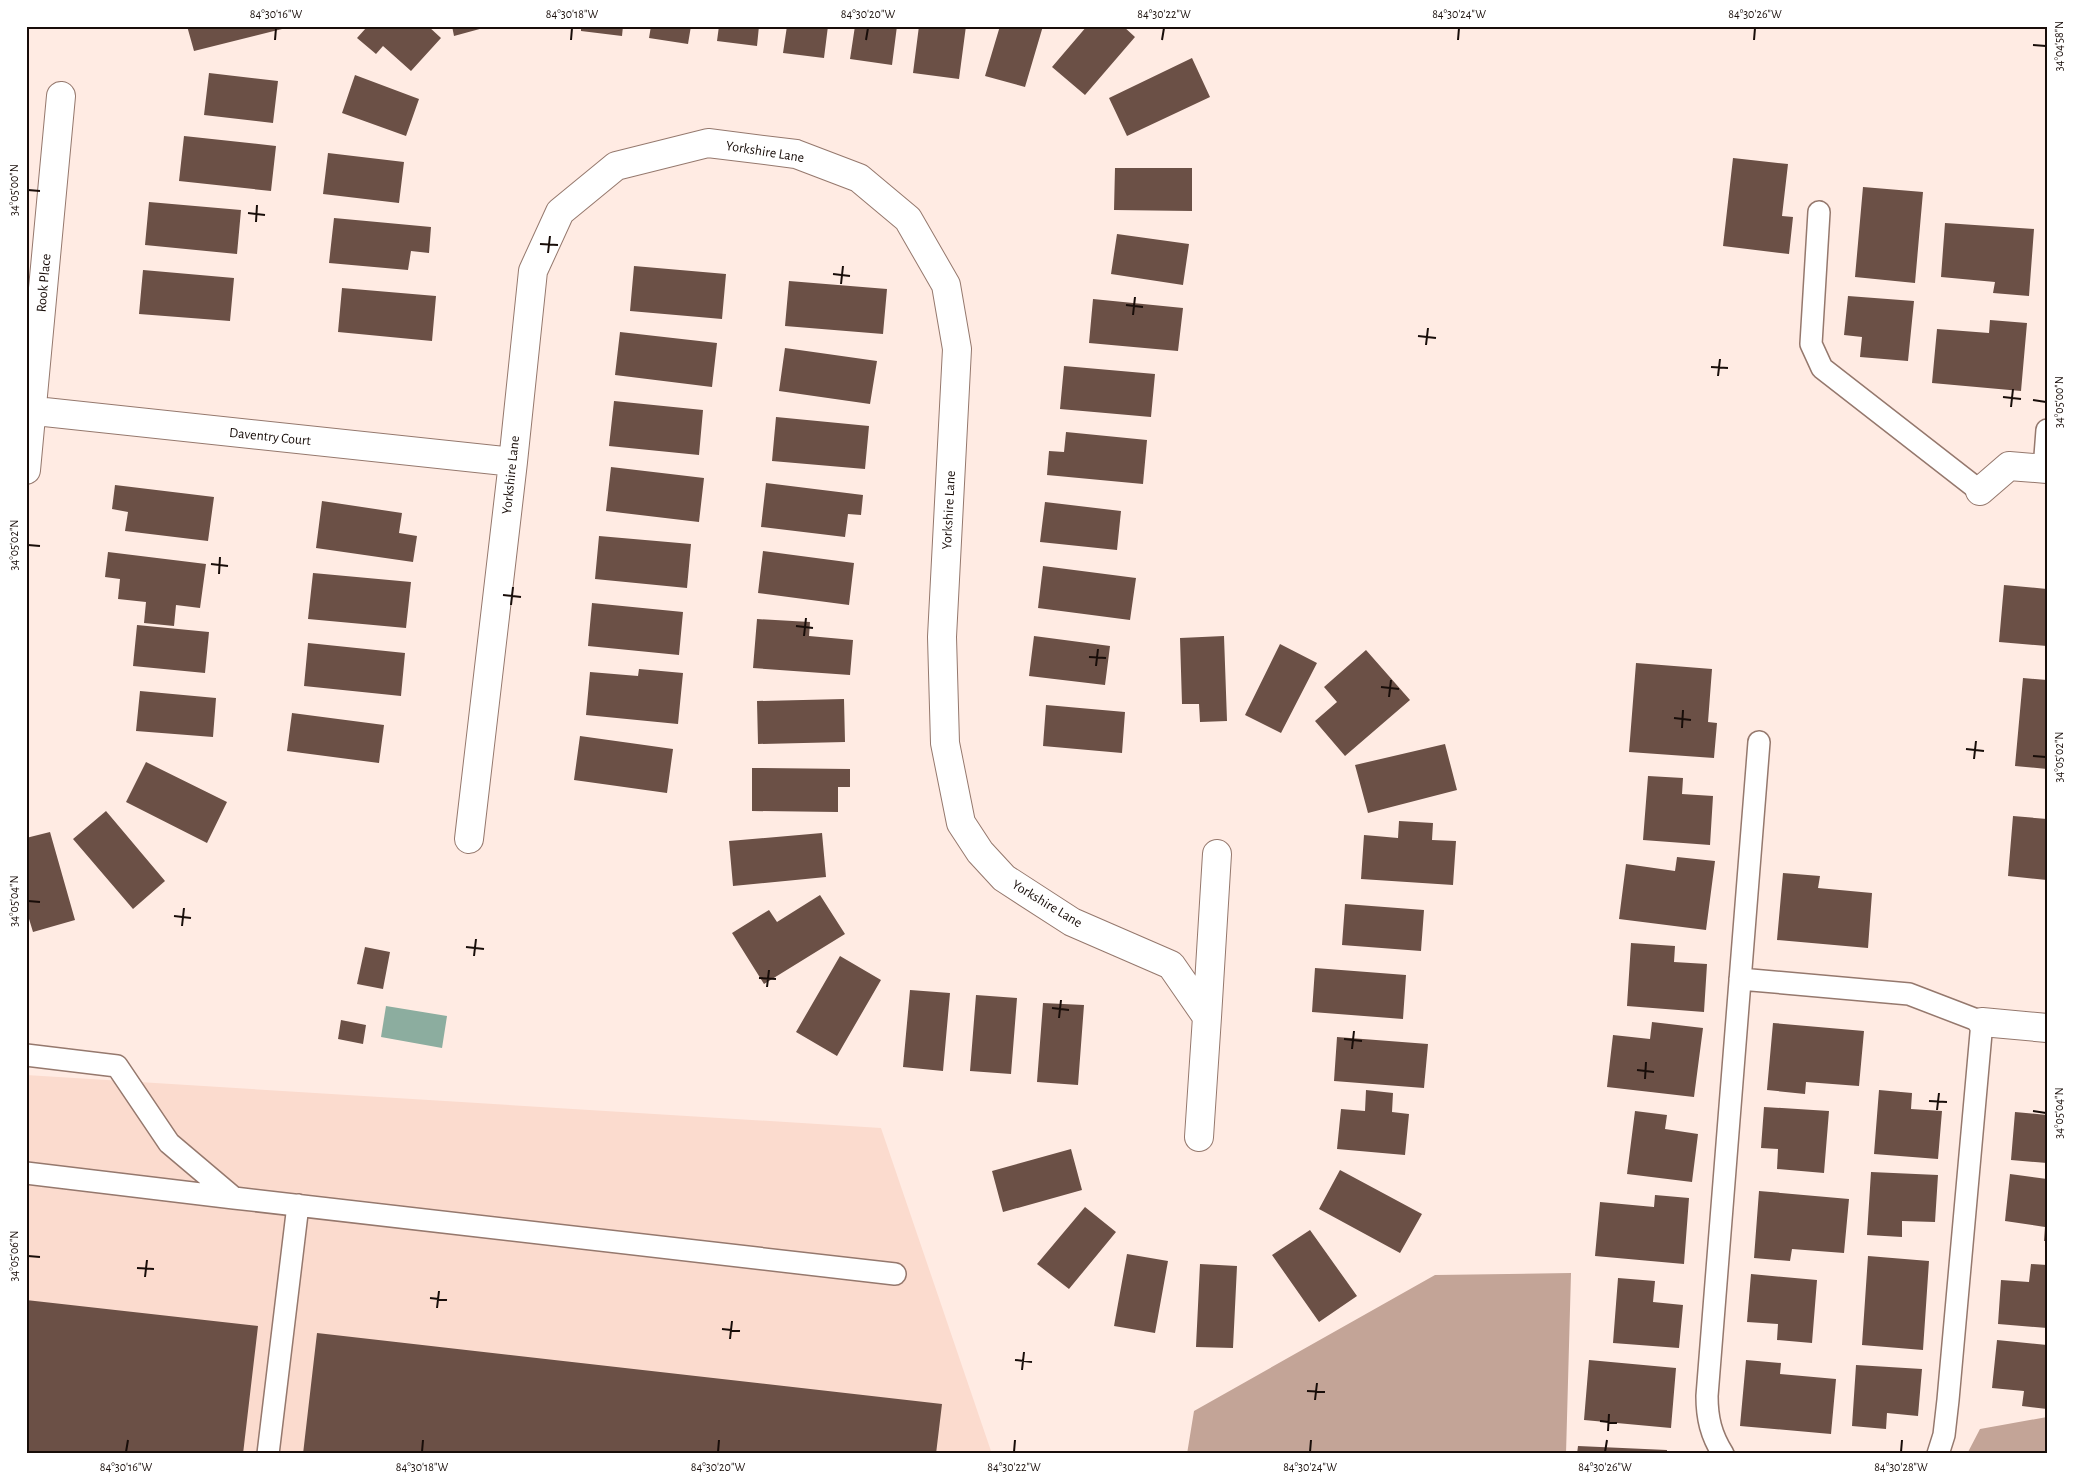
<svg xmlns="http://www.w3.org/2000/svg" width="2073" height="1480" viewBox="0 0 2073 1480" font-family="'Alegreya Sans',sans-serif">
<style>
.built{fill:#fbdbce}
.forest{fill:#c3a497}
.water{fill:#8cad9f}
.building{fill:#6b5046}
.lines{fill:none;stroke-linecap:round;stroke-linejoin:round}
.service-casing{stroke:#95786d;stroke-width:24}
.minor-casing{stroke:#95786d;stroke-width:30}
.service{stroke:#fff;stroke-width:21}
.minor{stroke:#fff;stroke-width:28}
.ticks{fill:none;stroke:#180d09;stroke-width:2}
.labels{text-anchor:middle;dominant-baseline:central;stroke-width:5;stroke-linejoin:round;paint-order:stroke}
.street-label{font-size:14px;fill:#180d09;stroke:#fff}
.neatline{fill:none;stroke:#180d09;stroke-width:2}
.ticks-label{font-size:12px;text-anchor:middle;fill:#180d09}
</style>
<rect width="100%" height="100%" fill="#ffebe3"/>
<path class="built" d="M 26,1075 L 881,1128 L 992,1454 L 26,1454 Z"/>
<path class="forest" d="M 1571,1273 L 1566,1454 L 1187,1454 L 1194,1411 L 1435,1275 Z
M 2047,1417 L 2047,1454 L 1967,1454 L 1980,1429 Z"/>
<path class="water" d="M 386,1006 L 447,1016 L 442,1048 L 381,1037 Z"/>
<path class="building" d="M 187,26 L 290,26 L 290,27 L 194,51 Z
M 364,26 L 428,26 L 441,38 L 411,71 L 383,46 L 376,54 L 357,38 L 366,28 Z
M 452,26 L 487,26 L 487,27 L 454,36 Z
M 581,26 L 623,26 L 622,36 L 581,31 Z
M 651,26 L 691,26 L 688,44 L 649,38 Z
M 719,26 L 759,26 L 757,46 L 717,41 Z
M 787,26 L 828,26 L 824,58 L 783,53 Z
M 855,26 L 897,26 L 892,65 L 850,59 Z
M 919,26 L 966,26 L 959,79 L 913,73 Z
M 1000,26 L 1043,26 L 1025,87 L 985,76 Z
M 1087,26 L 1123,26 L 1135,37 L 1085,95 L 1052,67 Z
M 1192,58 L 1210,97 L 1127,136 L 1109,98 Z
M 209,73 L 278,81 L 273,123 L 204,115 Z
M 355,75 L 419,99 L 406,136 L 342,113 Z
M 184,136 L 276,146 L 271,191 L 179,181 Z
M 328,153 L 404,162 L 399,203 L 323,194 Z
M 1733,158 L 1788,164 L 1782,216 L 1793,217 L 1789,254 L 1723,246 Z
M 1115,168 L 1192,168 L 1192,211 L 1114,210 Z
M 1863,187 L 1923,192 L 1915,283 L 1855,277 Z
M 149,202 L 241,210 L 237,254 L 145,245 Z
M 334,218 L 431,227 L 429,253 L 411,251 L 408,270 L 329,263 Z
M 1945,223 L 2034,229 L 2029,296 L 1993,293 L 1995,282 L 1941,277 Z
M 1117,234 L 1189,244 L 1183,285 L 1111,274 Z
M 634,266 L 726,274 L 722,319 L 630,311 Z
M 143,270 L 234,278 L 230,321 L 139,314 Z
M 789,281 L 887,289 L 883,334 L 785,326 Z
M 342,288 L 436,296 L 432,341 L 338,332 Z
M 1848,296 L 1914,301 L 1908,361 L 1860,357 L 1862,337 L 1844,335 Z
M 1093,299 L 1183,308 L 1178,351 L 1089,343 Z
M 1990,320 L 2027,323 L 2021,391 L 1932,383 L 1937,329 L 1989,333 Z
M 620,332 L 717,343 L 712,387 L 615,375 Z
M 785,348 L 877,361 L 870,404 L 779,391 Z
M 1064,366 L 1155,374 L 1151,417 L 1060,409 Z
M 614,401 L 703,410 L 699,455 L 609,446 Z
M 776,417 L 869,426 L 865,469 L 772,461 Z
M 1066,432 L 1147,440 L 1143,484 L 1047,475 L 1049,451 L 1064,452 Z
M 611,467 L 704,478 L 699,522 L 606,511 Z
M 766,483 L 863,495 L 861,515 L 848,514 L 845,537 L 761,527 Z
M 115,485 L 214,497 L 208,541 L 125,531 L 128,512 L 112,509 Z
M 322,501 L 402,513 L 399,533 L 417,536 L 413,562 L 316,548 Z
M 1045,502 L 1121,511 L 1117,550 L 1040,542 Z
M 599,536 L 691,544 L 687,588 L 595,579 Z
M 763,551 L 854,563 L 849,605 L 758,593 Z
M 108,552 L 206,564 L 200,608 L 176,605 L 174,626 L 144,623 L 146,602 L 118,599 L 120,579 L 105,577 Z
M 1043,566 L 1136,578 L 1130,620 L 1038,608 Z
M 313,573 L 411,582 L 406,628 L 308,619 Z
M 2004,585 L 2047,589 L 2047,646 L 1999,642 Z
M 592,603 L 683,612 L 679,655 L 588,646 Z
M 757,619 L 810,622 L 809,636 L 853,640 L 850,675 L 753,668 Z
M 137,625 L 209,632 L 205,673 L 133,666 Z
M 1034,636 L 1110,646 L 1105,685 L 1029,676 Z
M 1224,636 L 1227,721 L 1200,722 L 1199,704 L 1182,704 L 1180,638 Z
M 308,643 L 405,653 L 401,696 L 304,686 Z
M 1280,644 L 1317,663 L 1281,733 L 1245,715 Z
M 1366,650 L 1410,700 L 1345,756 L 1315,721 L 1337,702 L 1324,687 Z
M 1636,663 L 1712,669 L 1708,722 L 1717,723 L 1714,758 L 1629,752 Z
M 639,669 L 683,673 L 678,724 L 586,715 L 590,672 L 638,676 Z
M 2023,678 L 2047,680 L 2047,769 L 2015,766 Z
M 140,691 L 216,698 L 213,737 L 136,731 Z
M 844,699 L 845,742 L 758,744 L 757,701 Z
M 1046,705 L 1125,712 L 1122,753 L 1043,746 Z
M 292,713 L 384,725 L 379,763 L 287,751 Z
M 580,736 L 673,749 L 667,793 L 574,780 Z
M 1445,744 L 1457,790 L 1368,813 L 1355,765 Z
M 146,762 L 227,802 L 207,843 L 126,802 Z
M 752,768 L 850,769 L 850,787 L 838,787 L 838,812 L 752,811 Z
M 1648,776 L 1683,778 L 1682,794 L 1713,796 L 1710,845 L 1643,840 Z
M 106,811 L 165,881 L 133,909 L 73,839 Z
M 2013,816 L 2047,819 L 2047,880 L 2008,876 Z
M 1399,821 L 1433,823 L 1432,840 L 1456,841 L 1453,885 L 1361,879 L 1364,835 L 1398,838 Z
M 50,832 L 75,920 L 33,932 L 26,909 L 26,838 Z
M 822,833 L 826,877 L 733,886 L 729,841 Z
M 1677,857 L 1715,861 L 1706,930 L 1619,919 L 1626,864 L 1675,871 Z
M 1783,873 L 1820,876 L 1818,888 L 1872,893 L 1868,948 L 1777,940 Z
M 820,895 L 845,934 L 764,984 L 732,933 L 769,910 L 777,922 Z
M 1345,904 L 1424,910 L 1421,951 L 1342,945 Z
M 1631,943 L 1675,946 L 1674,962 L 1707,964 L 1704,1012 L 1627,1006 Z
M 365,947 L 390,952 L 383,989 L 357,984 Z
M 840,956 L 881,980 L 837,1056 L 796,1032 Z
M 1315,968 L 1406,975 L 1403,1019 L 1312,1012 Z
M 910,990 L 950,993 L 943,1071 L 903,1067 Z
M 976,995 L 1017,998 L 1011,1074 L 970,1071 Z
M 1043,1003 L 1084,1005 L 1078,1085 L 1037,1082 Z
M 341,1020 L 366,1025 L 363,1044 L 338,1039 Z
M 1652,1022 L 1703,1028 L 1694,1097 L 1607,1087 L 1613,1035 L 1650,1039 Z
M 1773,1023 L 1864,1031 L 1859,1086 L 1806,1082 L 1805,1094 L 1767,1090 Z
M 1337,1037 L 1428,1044 L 1424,1088 L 1334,1081 Z
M 1366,1090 L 1393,1093 L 1392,1112 L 1409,1114 L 1405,1155 L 1337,1149 L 1341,1109 L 1365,1111 Z
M 1879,1090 L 1912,1093 L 1911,1109 L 1942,1111 L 1938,1159 L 1874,1154 Z
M 1764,1107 L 1829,1111 L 1824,1173 L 1777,1169 L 1778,1149 L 1761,1148 Z
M 1635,1111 L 1667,1115 L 1665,1129 L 1698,1134 L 1692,1182 L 1627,1174 Z
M 2015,1112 L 2047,1115 L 2047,1163 L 2011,1160 Z
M 1071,1149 L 1082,1190 L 1003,1212 L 992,1171 Z
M 1340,1170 L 1422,1214 L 1400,1253 L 1319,1209 Z
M 1871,1172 L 1938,1175 L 1935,1222 L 1902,1221 L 1902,1237 L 1867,1235 Z
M 2010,1174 L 2047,1179 L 2047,1241 L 2044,1241 L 2045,1227 L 2005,1221 Z
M 1759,1191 L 1849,1199 L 1844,1253 L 1792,1249 L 1790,1261 L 1754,1258 Z
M 1655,1195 L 1689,1198 L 1684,1264 L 1595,1256 L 1600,1202 L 1654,1207 Z
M 1085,1207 L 1116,1232 L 1069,1289 L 1037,1264 Z
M 1310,1230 L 1357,1296 L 1319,1322 L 1272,1255 Z
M 1127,1254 L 1168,1261 L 1155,1333 L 1114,1326 Z
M 1868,1256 L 1929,1261 L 1923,1350 L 1862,1345 Z
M 1200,1264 L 1237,1266 L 1233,1348 L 1196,1347 Z
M 2031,1264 L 2047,1265 L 2047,1328 L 1998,1324 L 2001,1280 L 2029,1282 Z
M 1751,1274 L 1817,1280 L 1812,1343 L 1777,1340 L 1778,1324 L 1747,1322 Z
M 1618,1278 L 1655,1281 L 1653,1302 L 1683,1305 L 1679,1348 L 1613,1343 Z
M 26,1300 L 258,1326 L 243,1454 L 26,1454 Z
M 317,1333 L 942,1404 L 936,1454 L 303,1454 Z
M 1997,1340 L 2047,1345 L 2047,1409 L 2022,1406 L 2024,1391 L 1992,1388 Z
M 1589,1360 L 1676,1368 L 1671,1428 L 1584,1420 Z
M 1746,1360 L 1781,1363 L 1780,1374 L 1836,1379 L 1831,1434 L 1740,1426 Z
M 1856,1365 L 1922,1369 L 1918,1416 L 1887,1413 L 1886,1429 L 1852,1426 Z
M 1578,1446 L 1667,1450 L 1667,1454 L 1577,1454 Z"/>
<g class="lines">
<defs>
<path id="service" d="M 1819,212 L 1811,344 L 1822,368 L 1980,491
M 2044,469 L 2047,430
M 1740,979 L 1909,994 L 1982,1022 L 1948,1400 L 1944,1435 L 1938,1454
M 26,1055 L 117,1066 L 169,1143 L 234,1198 L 895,1274
M 26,1173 L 234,1198
M 268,1454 L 298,1205
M 1723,1454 C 1711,1435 1707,1418 1707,1396 L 1759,742"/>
<path id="minor" d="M 26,410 L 513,462
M 26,470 L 61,96
M 1980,491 L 2009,466 L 2047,469
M 469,839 L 513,462 L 533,271 L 560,212 L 616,166 L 708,143 L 796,154 L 859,178 L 908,219 L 946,285 L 957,349 L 942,637 L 945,743 L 961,823 L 980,852 L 1004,878 L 1072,922 L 1171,965 L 1207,1017 L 1199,1137
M 1207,1017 L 1217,854
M 1982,1022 L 2047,1028"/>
</defs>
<use href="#service" class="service-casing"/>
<use href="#minor" class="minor-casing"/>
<use href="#service" class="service"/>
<use href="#minor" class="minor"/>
</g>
<path class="ticks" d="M 275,40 L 276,28M 571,40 L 572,28M 866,40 L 868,28M 1162,40 L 1164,28M 1458,40 L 1459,28M 1754,40 L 1755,28M 2033,45 L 2046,46M 28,190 L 40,191M 248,213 L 265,215M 256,222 L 257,205M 540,244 L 558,245M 548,253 L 550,236M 833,274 L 850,276M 841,284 L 843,266M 1126,305 L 1143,307M 1133,315 L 1135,297M 1418,336 L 1436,338M 1426,345 L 1428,328M 1711,367 L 1728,368M 1718,376 L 1720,359M 2003,397 L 2021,399M 2033,400 L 2046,402M 2011,407 L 2013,389M 28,545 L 40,546M 211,564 L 228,566M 219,574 L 220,557M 503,595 L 521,597M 511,605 L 513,587M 796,626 L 813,628M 804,636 L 806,618M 1089,657 L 1106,658M 1096,666 L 1098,649M 1381,687 L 1399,689M 1389,697 L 1391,680M 1674,718 L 1691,720M 1682,728 L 1683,710M 1966,749 L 1984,751M 2033,756 L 2046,757M 1974,759 L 1976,741M 28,901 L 40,902M 174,916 L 191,918M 182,926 L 184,908M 466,947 L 484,949M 474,956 L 476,939M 759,978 L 776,979M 767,987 L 769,970M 1052,1008 L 1069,1010M 1059,1018 L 1061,1000M 1344,1039 L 1362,1041M 1352,1049 L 1354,1031M 1637,1070 L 1654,1072M 1645,1079 L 1646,1062M 1929,1101 L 1947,1102M 1937,1110 L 1939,1093M 2033,1111 L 2046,1113M 28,1256 L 40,1257M 137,1268 L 154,1269M 145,1277 L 147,1260M 430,1298 L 447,1300M 437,1308 L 439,1291M 722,1329 L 740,1331M 730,1339 L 732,1321M 1015,1360 L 1032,1362M 1022,1370 L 1024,1352M 1307,1391 L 1325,1392M 1315,1400 L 1317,1383M 1600,1421 L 1617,1423M 1608,1431 L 1609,1414M 126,1452 L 128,1440M 422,1452 L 423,1440M 718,1452 L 719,1440M 1014,1452 L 1015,1440M 1310,1452 L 1311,1440M 1605,1452 L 1607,1440M 1901,1452 L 1902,1440"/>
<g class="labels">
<g class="street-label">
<text transform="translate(765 152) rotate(9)">Yorkshire Lane</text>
<text transform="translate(44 283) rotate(-85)">Rook Place</text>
<text transform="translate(270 437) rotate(6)">Daventry Court</text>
<text transform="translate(511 475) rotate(-84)">Yorkshire Lane</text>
<text transform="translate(949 510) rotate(-87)">Yorkshire Lane</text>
<text transform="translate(1047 904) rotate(31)">Yorkshire Lane</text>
</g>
</g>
<rect width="2073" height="1480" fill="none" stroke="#ffffff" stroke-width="55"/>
<rect x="28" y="28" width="2018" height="1424" class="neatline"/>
<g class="ticks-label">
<text x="276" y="18">84°30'16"W</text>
<text x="572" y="18">84°30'18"W</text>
<text x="868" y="18">84°30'20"W</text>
<text x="1164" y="18">84°30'22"W</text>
<text x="1459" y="18">84°30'24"W</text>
<text x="1755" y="18">84°30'26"W</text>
<text transform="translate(2059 46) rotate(-90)" y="4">34°04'58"N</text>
<text transform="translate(14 190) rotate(-90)" y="4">34°05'00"N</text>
<text transform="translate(2059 402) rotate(-90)" y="4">34°05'00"N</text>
<text transform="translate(14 545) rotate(-90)" y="4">34°05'02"N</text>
<text transform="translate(2059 757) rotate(-90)" y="4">34°05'02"N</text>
<text transform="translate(14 901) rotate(-90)" y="4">34°05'04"N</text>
<text transform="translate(2059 1113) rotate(-90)" y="4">34°05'04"N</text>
<text transform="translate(14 1256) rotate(-90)" y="4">34°05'06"N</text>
<text x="126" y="1471">84°30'16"W</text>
<text x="422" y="1471">84°30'18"W</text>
<text x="718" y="1471">84°30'20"W</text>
<text x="1014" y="1471">84°30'22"W</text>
<text x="1310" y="1471">84°30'24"W</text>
<text x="1605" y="1471">84°30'26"W</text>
<text x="1901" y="1471">84°30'28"W</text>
</g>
</svg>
